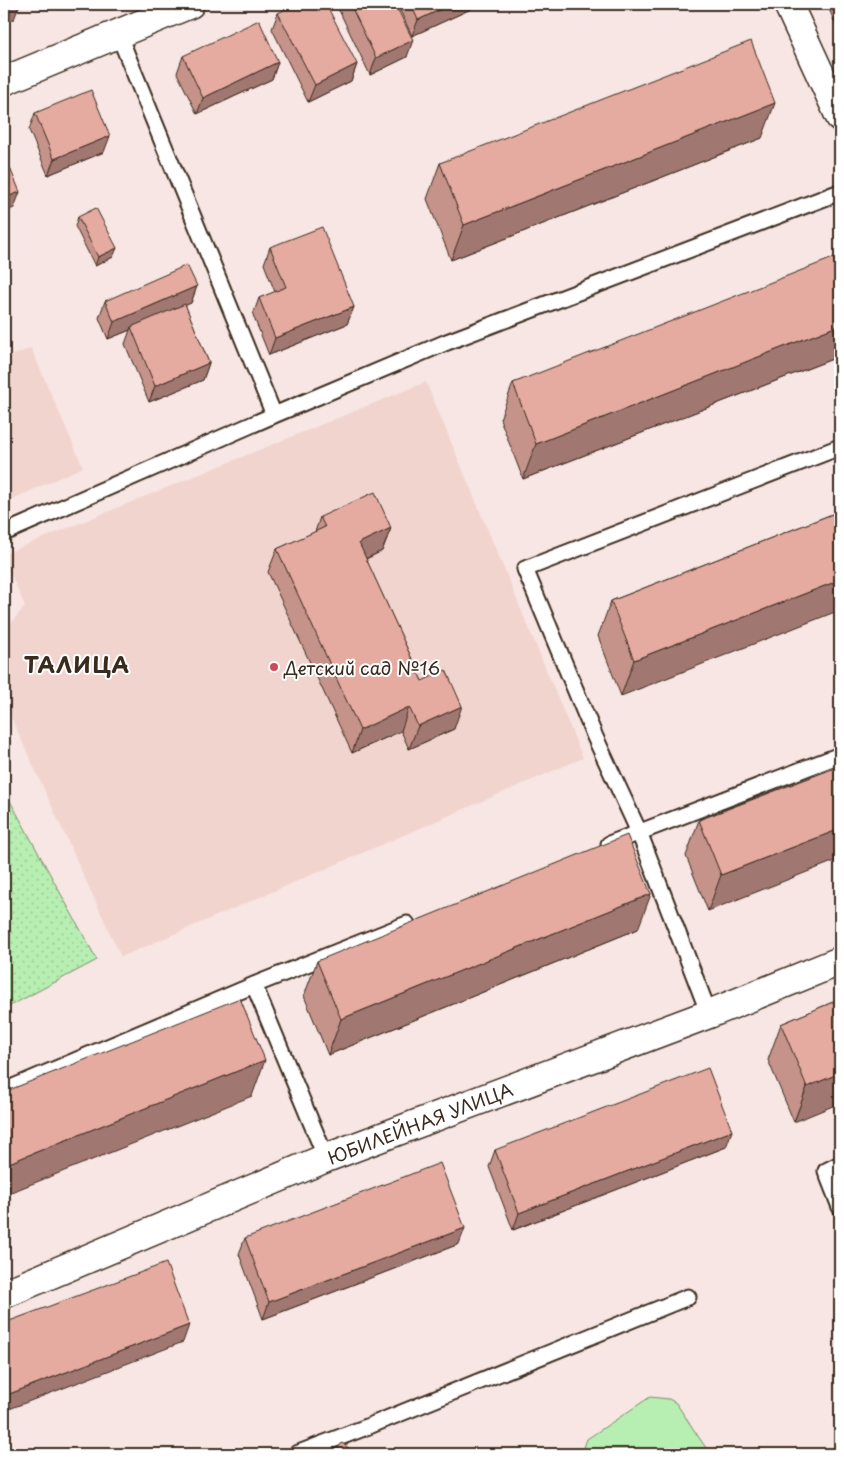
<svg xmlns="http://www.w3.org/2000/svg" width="844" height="1458" viewBox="0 0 844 1458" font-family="'Playpen Sans',sans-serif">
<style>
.built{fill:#f2d4cf}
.green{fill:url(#green-dots);stroke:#798c68}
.pitch{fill:#b7eeb1;stroke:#798c68}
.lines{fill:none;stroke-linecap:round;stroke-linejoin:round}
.service-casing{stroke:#3b2a1e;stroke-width:19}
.minor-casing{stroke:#3b2a1e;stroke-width:31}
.service{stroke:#fff;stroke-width:15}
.minor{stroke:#fff;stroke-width:28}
.wall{fill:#c5938a;stroke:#3b2a1e}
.shaded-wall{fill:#a07871;stroke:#3b2a1e}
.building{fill:#e5aba1;stroke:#3b2a1e}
.poi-dot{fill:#d1495b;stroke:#fff;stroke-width:2}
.labels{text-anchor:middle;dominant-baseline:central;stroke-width:4;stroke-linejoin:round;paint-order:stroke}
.poi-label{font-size:18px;fill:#3b2a1e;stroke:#fff;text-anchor:start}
.street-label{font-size:18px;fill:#3b2a1e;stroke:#fff}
.district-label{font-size:22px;font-weight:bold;letter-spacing:1px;fill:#3b2a1e;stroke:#fff}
</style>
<defs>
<pattern id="green-dots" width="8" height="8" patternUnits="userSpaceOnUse" patternTransform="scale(1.25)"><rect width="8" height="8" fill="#b7eeb1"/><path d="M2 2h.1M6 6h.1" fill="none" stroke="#9ecc98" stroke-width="1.8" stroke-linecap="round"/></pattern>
</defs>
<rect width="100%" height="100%" fill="#f7e6e3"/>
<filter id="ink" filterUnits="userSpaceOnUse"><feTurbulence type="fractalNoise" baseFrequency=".02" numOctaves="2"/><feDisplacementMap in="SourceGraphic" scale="10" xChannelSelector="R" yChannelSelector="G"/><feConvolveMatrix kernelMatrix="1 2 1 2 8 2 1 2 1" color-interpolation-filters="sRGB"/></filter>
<g filter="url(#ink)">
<path class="built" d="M 31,348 L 83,467 L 4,503 L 4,359 Z
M 426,382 L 583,758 L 121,957 L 4,702 L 4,632 L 25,606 L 4,559 L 4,554 Z"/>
<path class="green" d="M 4,790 L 97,960 L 4,1009 Z"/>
<path class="pitch" d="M 650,1397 L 669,1399 L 676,1403 L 710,1454 L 584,1454 L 583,1450 L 587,1439 Z"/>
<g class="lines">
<defs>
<path id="service" d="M 118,33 L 274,415
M 4,533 L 274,415 L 447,342 L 840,192
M 609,844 L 840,755
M 254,985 L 326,1158
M 709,1014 L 639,832 L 595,737 L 525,569 L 840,447
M 4,1091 L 254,985 L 407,924
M 840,1164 L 826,1171 L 840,1207
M 296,1454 L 364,1428 L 688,1297"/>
<path id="minor" d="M 788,4 L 840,117
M 4,81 L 190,4
M 4,1294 L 326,1158 L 709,1014 L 840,961"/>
</defs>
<use href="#service" class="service-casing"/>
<use href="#minor" class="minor-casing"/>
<use href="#service" class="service"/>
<use href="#minor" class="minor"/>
</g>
<path class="wall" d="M 336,4 L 395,4 L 407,57 L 370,75 Z
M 397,4 L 473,4 L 471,9 L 412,36 Z
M 827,4 L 840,4 L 840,35 Z
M 278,13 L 357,64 L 351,81 L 308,102 L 272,29 Z
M 183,56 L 278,62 L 272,79 L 197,114 L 177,73 Z
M 35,113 L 104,152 L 48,175 L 29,130 Z
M 762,138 L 451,260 L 427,199 L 440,163 Z
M 78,217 L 113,257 L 95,266 L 75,226 Z
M 270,247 L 354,307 L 347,324 L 269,355 L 253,315 L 259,298 L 275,292 L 264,264 Z
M 840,276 L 840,356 L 523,479 L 500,419 L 513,383 Z
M 197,286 L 191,303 L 185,305 L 209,363 L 203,380 L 149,402 L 125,344 L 130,330 L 108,339 L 99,318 L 105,301 Z
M 840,511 L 621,696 L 598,636 L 611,601 Z
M 320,517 L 391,528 L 382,551 L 366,559 L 422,681 L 454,729 L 409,749 L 401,731 L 352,753 L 268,572 L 277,549 L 315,532 Z
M 840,766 L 708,911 L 686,856 L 699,820 Z
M 638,929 L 328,1055 L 304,996 L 317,961 Z
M 840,999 L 794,1122 L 768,1060 L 781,1024 Z
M 726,1147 L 513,1230 L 489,1167 L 495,1150 Z
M 245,1238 L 459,1244 L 263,1319 L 239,1254 Z"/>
<path class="shaded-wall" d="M 16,4 L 20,4 L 14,19 L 4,23 L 4,9 Z
M 452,4 L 473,4 L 471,9 L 412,36 L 418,20 Z
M 413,40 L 407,57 L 370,75 L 376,58 Z
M 278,62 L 272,79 L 197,114 L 203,98 Z
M 357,64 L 351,81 L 308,102 L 315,85 Z
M 775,103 L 762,138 L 451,260 L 464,225 Z
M 110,136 L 104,152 L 48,175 L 54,159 Z
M 20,192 L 14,208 L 4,212 L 4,198 Z
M 117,248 L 113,257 L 95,266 L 98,257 Z
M 197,286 L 191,303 L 132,329 L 131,327 L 130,330 L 108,339 L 114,322 Z
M 354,307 L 347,324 L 269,355 L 275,338 Z
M 840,325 L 840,356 L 523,479 L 536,444 Z
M 209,363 L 203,380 L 149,402 L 155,386 Z
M 391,528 L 382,551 L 350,566 L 359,543 Z
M 840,580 L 840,610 L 621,696 L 634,660 Z
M 462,706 L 454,729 L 409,749 L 418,726 Z
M 409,707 L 401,731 L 352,753 L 360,730 Z
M 840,829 L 840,859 L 708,911 L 721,875 Z
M 651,894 L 638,929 L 328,1055 L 341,1019 Z
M 265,1060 L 252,1096 L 4,1195 L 4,1165 Z
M 840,1073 L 840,1103 L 794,1122 L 807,1087 Z
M 732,1131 L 726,1147 L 513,1230 L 519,1213 Z
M 465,1228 L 459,1244 L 263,1319 L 269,1302 Z
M 189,1325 L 183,1342 L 4,1411 L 4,1396 Z"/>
<path class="building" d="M 4,4 L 16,4 L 4,9 Z
M 296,4 L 326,4 L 357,64 L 315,85 L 278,13 Z
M 350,4 L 395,4 L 413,40 L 376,58 Z
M 411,4 L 452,4 L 418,20 Z
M 259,20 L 278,62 L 203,98 L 183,56 Z
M 751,41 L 775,103 L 464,225 L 440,163 Z
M 91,90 L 110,136 L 54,159 L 35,113 Z
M 4,154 L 20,192 L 4,198 Z
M 96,208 L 117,248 L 98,257 L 78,217 Z
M 322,227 L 354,307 L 275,338 L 259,298 L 286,287 L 270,247 Z
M 833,258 L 840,276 L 840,325 L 536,444 L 513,383 Z
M 187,265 L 197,286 L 114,322 L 105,301 Z
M 185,304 L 209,363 L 155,386 L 131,327 Z
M 375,492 L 391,528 L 359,543 L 422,681 L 446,670 L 462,706 L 418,726 L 409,707 L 360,730 L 277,549 L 325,527 L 320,517 Z
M 840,511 L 840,580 L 634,660 L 611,601 Z
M 840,766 L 840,829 L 721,875 L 699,820 Z
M 627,835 L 651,894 L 341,1019 L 317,961 Z
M 240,998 L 265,1060 L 4,1165 L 4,1092 Z
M 840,999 L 840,1073 L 807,1087 L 781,1024 Z
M 708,1068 L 732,1131 L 519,1213 L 495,1150 Z
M 440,1163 L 465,1228 L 269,1302 L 245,1238 Z
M 166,1263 L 189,1325 L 4,1396 L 4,1323 Z
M 342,1443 L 356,1454 L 333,1454 Z"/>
</g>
<circle class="poi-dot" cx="274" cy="667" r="5"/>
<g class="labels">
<g class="poi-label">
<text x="284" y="667">Детский сад №16</text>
</g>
<g class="street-label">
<text transform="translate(420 1123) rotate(-21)">ЮБИЛЕЙНАЯ УЛИЦА</text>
</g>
<g class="district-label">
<text x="77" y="663">ТАЛИЦА</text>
</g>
</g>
<rect width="844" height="1458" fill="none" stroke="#fff" stroke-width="20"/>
<rect x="10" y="10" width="824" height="1438" fill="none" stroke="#3b2a1e" stroke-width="2" filter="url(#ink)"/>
</svg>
